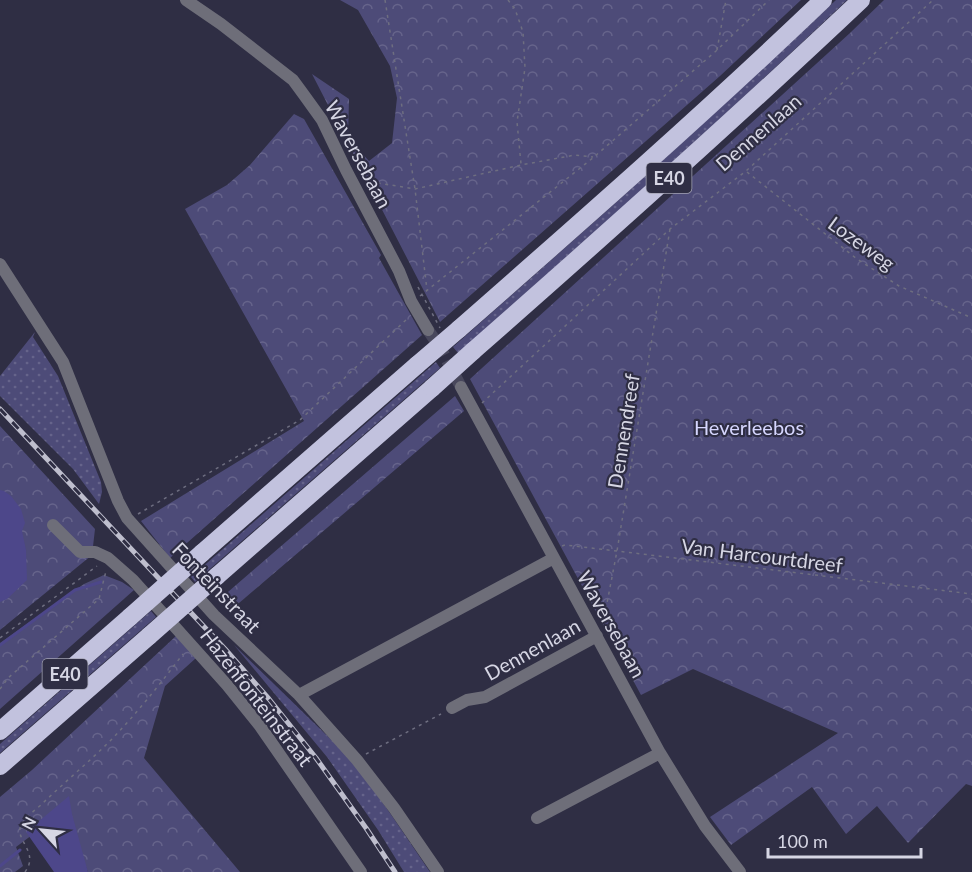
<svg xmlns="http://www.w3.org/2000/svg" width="972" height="872" viewBox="0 0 972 872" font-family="Lato,sans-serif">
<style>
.grass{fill:url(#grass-dots)}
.forest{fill:url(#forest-crowns)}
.water{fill:#4d478a}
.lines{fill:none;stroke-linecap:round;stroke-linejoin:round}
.stream{stroke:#4d478a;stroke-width:3}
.minor-tunnel{stroke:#48475c;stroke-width:12;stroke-dasharray:12 6;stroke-linecap:butt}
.path{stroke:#6e6e80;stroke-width:1.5;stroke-dasharray:3 4.5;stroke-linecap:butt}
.minor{stroke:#6e6e79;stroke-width:12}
.highway{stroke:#c2c2de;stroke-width:18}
.rail-casing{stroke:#bebecd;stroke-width:5}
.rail{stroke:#2f2e44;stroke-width:3;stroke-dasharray:9;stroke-linecap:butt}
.highway-bridge{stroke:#c2c2de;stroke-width:18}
.labels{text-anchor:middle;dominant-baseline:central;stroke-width:4.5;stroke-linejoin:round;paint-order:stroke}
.shield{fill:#2f2e44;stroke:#a4a4b4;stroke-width:1.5}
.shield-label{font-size:18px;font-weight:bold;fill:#d6d6e4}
.street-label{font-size:20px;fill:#d6d6e4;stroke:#2f2e44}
.park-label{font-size:20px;fill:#d6d6fe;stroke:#2f2e44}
</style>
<defs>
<pattern id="grass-dots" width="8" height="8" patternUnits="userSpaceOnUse" patternTransform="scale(1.5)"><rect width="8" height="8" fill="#4d4b78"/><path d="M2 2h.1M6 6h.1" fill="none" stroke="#66648b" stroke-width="1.8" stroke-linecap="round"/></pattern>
<pattern id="forest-crowns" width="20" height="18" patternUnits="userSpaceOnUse" patternTransform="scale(1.5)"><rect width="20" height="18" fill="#4d4b78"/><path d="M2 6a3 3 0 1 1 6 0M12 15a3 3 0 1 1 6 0" fill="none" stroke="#66648b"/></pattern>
</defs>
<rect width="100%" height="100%" fill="#2f2e44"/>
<path class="grass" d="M 836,0 L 847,0 C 720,121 589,237 458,353 L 453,347 C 582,233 711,119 836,0 Z
M 35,332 L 33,337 L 58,376 L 101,482 L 102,492 L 99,504 L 73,469 L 0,396 L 0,376 Z
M 436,362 L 440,368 L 195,582 L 191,577 Z
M 151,611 L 156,617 L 0,753 L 0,744 Z
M 234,645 L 353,761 L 392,816 L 430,872 L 404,872 L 378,830 L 327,757 Z"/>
<path class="forest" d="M 340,0 L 801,0 L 720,76 L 440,322 L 312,74 L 349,99 L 348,138 L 369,161 L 392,143 L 397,98 L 390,66 L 358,10 Z
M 884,0 L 972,0 L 972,786 L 966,784 L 908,843 L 877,806 L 846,834 L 812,787 L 731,845 L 710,817 L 838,733 L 693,669 L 641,695 L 470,379 L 850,33 Z
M 294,114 L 304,119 L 381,255 L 379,258 L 422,335 L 170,558 L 141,521 L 304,421 L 185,209 L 227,185 L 250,165 Z
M 455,396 L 464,411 L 232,609 L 221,598 Z
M 0,426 L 95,529 L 92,555 L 0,630 Z
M 104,575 L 122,582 L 134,590 L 0,709 L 0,643 L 84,584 Z
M 176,636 L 196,658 L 165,686 L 144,758 L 240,872 L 88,872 L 64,811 L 16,847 L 23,866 L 15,872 L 0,872 L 0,797 L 32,770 Z"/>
<path class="water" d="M 0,490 L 4,491 L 11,496 L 21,509 L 25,523 L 22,531 L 26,550 L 27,580 L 7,599 L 0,602 Z
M 69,796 L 72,814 L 88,872 L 54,872 L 26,832 Z"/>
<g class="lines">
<path class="stream" d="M 0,645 L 75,590 L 101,582
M 0,866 L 20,850"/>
<path class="minor-tunnel" d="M 428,330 L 441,349 L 461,387"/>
<path class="path" d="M 385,0 L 415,189 L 427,290
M 508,0 L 515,9 L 523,32 L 525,68 L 517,122 L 521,164
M 717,50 L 726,0
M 747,172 L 857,259 L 899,286 L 972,318
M 364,177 L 378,183 L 415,189 L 521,165 L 575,155 L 593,157
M 418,287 L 440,328
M 420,296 L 594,157 L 716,51 L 769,0
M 482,403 L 670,229 L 746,171 L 933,0
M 138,514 L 300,420 L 407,319
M 562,546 L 565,545 L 617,551 L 972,594
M 603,624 L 617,551 L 670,229
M 0,638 L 97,566
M 0,689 L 8,678 L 99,599 L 106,571
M 366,754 L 441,714
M 25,872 C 40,852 14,840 21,825 C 26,816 37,809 44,802 C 66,781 90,761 112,739 C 137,713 161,683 183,654"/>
<path class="minor" d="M 186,0 L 221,24 L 293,80 L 304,95 L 322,120 L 346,170 L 399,271 L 411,301 L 428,330
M 0,264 L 63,362 L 118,501 L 127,518 L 214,615 L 299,695 L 357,760 L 394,808 L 438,872
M 461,387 L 660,753 L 705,826 L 740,872
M 53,525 L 80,552 L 95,552 L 108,558 L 133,580 L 227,685 L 260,726 L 361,872
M 299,695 L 554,558
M 452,708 L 467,700 L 485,697 L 597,636
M 537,818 L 660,753"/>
<path class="highway" d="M 459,329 C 582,221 705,113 823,0
M 473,351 C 604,236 734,120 861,0
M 202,553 L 417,365
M 217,576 L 432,388
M 0,731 L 130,617
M 0,766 L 149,636"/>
<defs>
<path id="rail" d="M 0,409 L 225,649 L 269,699 L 316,758 L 366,828 L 395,872"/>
</defs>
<use href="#rail" class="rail-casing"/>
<use href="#rail" class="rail"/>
<path class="highway-bridge" d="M 417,365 L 459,329
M 432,388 L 473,351
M 130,617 L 202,553
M 149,636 L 217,576"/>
</g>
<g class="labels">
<g class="shield">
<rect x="646.5" y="163" width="45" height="30" rx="4.5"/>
<rect x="42.5" y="659" width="45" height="30" rx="4.5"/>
</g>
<g class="shield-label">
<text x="669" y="178">E40</text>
<text x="65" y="674">E40</text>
</g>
<g class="street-label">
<text transform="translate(758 132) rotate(-41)">Dennenlaan</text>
<text transform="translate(359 154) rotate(62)">Waversebaan</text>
<text transform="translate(862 243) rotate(36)">Lozeweg</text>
<text transform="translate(623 431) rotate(-81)">Dennendreef</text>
<text transform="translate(762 555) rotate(7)">Van Harcourtdreef</text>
<text transform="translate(217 587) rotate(46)">Fonteinstraat</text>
<text transform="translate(612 624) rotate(61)">Waversebaan</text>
<text transform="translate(532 649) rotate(-29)">Dennenlaan</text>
<text transform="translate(257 697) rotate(52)">Hazenfonteinstraat</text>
</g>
<g class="park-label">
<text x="749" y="427">Heverleebos</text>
</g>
</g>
<g transform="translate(42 830) rotate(297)" stroke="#2f2e44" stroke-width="4.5" paint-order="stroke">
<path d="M0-4.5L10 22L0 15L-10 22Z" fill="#d6d6e4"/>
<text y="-9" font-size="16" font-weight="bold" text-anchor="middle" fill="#d6d6e4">N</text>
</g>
<path d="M768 848v9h153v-9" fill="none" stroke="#d6d6e4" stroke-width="3"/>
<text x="777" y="848" font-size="18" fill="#d6d6e4" stroke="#2f2e44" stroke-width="4.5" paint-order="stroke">100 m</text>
</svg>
